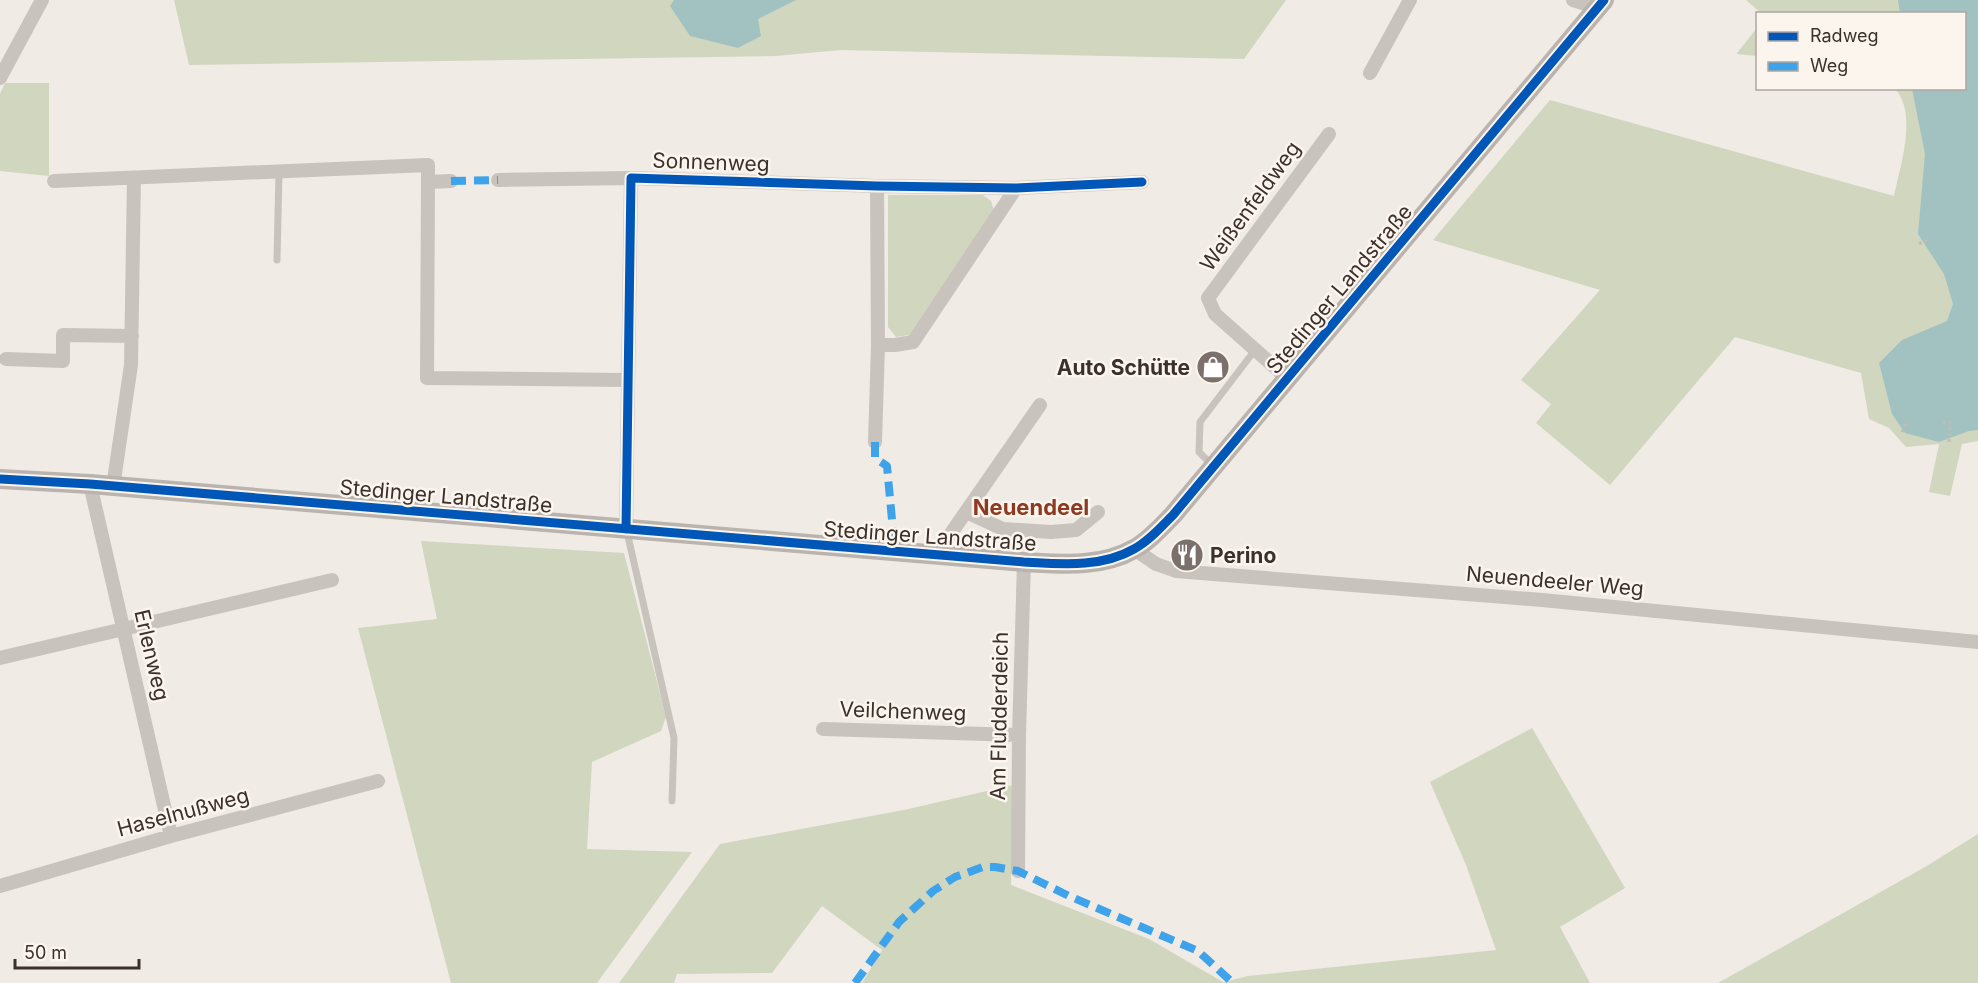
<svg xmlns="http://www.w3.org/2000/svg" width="1978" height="983" viewBox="0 0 1978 983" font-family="Inter,sans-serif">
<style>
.green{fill:#d1d6bf}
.water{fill:#a1c2c1}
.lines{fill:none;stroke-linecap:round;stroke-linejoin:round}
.path{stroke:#c2bbb6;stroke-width:3;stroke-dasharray:3 3;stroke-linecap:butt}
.lane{stroke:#c9c3be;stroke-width:7}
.street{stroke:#c9c3be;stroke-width:14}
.secondary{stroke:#bab3ae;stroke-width:20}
.quiet{stroke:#3fa3eb;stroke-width:8;stroke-dasharray:15 8;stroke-linecap:butt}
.cycleway-casing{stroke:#fbf5ee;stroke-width:13}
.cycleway{stroke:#0057b8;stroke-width:9}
.labels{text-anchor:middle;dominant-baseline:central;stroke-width:5;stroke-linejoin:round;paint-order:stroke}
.street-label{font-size:21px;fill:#3b302b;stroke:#fbf5ee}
.poi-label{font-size:21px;font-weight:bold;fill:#3b302b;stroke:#fbf5ee;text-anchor:end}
.neighbourhood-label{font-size:22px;font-weight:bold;fill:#8c3b22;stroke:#fbf5ee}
</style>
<rect width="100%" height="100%" fill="#f0ebe5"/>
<path class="green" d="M 174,0 L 1286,0 L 1244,59 L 840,50 L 776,56 L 189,65 Z
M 1746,0 L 1978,0 L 1978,441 L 1962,444 L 1950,496 L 1929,492 L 1939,444 L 1906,447 L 1889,428 L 1869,419 L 1861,373 L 1735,337 L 1610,485 L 1536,423 L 1551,404 L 1521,380 L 1600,290 L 1433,240 L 1550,100 L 1894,196 C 1900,167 1918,113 1895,89 L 1964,88 L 1964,14 L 1761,13 Z
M 1757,28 L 1757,56 L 1737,54 L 1737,53 Z
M 5,83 L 49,83 L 49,176 L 0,171 L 0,94 Z
M 888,195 L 983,195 L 991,201 L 994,210 L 909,335 L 896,337 L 888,327 Z
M 421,541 L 624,553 L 666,717 L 661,731 L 592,762 L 587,849 L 692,852 L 597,983 L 451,983 L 358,628 L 437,619 Z
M 1532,728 L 1625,888 L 1560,927 L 1590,983 L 862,983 L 882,950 L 822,906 L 772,973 L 677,974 L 674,983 L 619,983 L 720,844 L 904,810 L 1013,785 L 1011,885 L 1149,939 L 1223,982 L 1248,976 L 1496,950 L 1466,865 L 1430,782 Z
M 1978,834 L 1978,983 L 1718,983 L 1925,867 Z"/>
<path class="water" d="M 674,0 L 796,0 L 758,19 L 761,36 L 738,48 L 690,36 L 670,6 Z
M 1898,0 L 1978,0 L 1978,430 L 1969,431 L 1939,442 L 1905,433 L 1892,414 L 1879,363 L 1902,340 L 1947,321 L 1953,304 L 1944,274 L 1918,234 L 1925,154 L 1912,89 L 1964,88 L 1964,14 L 1900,13 Z"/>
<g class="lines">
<path class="path" d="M 1919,244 L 1928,239
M 1943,422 L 1950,422 L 1949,443
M 1902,432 L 1907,422"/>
<path class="lane" d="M 277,260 L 279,171
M 1213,466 L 1199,452 L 1200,422 L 1255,350
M 627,532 L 674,738 L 672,801"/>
<path class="street" d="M 1573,0 L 1598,8
M 1370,73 L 1410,0
M 0,78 L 42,0
M 498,180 L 631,178
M 54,181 L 428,165 L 428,182 L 451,181
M 428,182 L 427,378 L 628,380
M 878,345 L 895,345 L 913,342 L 1016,188
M 6,359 L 63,361 L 63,335 L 132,336
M 1287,378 L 1215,314 L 1208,298 L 1329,134
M 875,442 L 878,345 L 877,186
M 90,484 L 171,836
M 113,487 L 131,365 L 134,178
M 966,512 L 1003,529 L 1051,532 L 1076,530 L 1098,512
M 626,529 L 631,178 L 877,186 L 1016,188 L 1142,182
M 1134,549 L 1156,564 L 1176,571 L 1542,600 L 1978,642
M 936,555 L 1040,405
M 0,658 L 332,580
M 823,729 L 1019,735
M 1018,871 L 1019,735 L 1024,562
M 0,886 L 171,836 L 378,781"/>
<path class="secondary" d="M 0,479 L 90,484 L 1024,562 C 1061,564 1101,568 1134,549 C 1149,541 1161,527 1173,515 L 1604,0"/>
<path class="quiet" d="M 451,181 L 498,180
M 875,442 L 875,458 L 887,466 L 895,552
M 855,983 L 899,922 L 933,891 L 955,877 L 983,867 L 995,867 L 1018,871 L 1069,896 L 1198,951 L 1233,983"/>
<defs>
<path id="cycleway" d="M 0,479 L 90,484 L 1024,562 C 1061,564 1101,568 1134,549 C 1149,541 1161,527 1173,515 L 1604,0
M 626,529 L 631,178 L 877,186 L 1016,188 L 1142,182"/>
</defs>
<use href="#cycleway" class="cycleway-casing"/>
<use href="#cycleway" class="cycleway"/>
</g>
<defs>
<symbol id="shop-disc" viewBox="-11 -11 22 22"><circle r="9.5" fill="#7a716c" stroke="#fbf5ee"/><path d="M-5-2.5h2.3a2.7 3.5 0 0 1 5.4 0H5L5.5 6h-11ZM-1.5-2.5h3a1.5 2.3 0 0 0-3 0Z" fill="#fff"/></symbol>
<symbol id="restaurant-disc" viewBox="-11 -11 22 22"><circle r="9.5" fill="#7a716c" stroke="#fbf5ee"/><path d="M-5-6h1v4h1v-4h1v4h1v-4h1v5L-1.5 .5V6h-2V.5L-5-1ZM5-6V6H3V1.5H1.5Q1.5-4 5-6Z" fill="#fff"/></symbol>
</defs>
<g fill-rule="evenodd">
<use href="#shop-disc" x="1194" y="348" width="38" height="38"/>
<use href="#restaurant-disc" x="1168" y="536" width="38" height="38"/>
</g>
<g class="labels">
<g class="street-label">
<text transform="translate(711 162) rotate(2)">Sonnenweg</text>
<text transform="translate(1250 206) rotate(-54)">Weißenfeldweg</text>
<text transform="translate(1339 289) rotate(-50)">Stedinger Landstraße</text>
<text transform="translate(446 496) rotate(5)">Stedinger Landstraße</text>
<text transform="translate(930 536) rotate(4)">Stedinger Landstraße</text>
<text transform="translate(1555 581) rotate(5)">Neuendeeler Weg</text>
<text transform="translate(152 655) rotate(77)">Erlenweg</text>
<text transform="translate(903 711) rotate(2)">Veilchenweg</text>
<text transform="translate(999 716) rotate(-89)">Am Fludderdeich</text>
<text transform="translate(183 812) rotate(-15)">Haselnußweg</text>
</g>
<g class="poi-label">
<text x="1190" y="367">Auto Schütte</text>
<text x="1210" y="555" text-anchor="start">Perino</text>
</g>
<g class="neighbourhood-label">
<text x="1031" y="507">Neuendeel</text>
</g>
</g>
<rect x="1756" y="12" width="210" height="78" fill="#fbf5ee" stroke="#aea6a0" stroke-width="1.5"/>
<rect x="1768" y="32" width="30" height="9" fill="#0057b8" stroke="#aea6a0" stroke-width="1.5"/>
<text x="1810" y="42" font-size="18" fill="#3b302b">Radweg</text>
<rect x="1768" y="62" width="30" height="9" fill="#3fa3eb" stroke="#aea6a0" stroke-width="1.5"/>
<text x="1810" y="72" font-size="18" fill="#3b302b">Weg</text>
<path d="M15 959v9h124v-9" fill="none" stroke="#3b302b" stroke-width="3"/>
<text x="24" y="959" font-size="18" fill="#3b302b" stroke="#fbf5ee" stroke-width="4.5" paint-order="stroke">50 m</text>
</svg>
